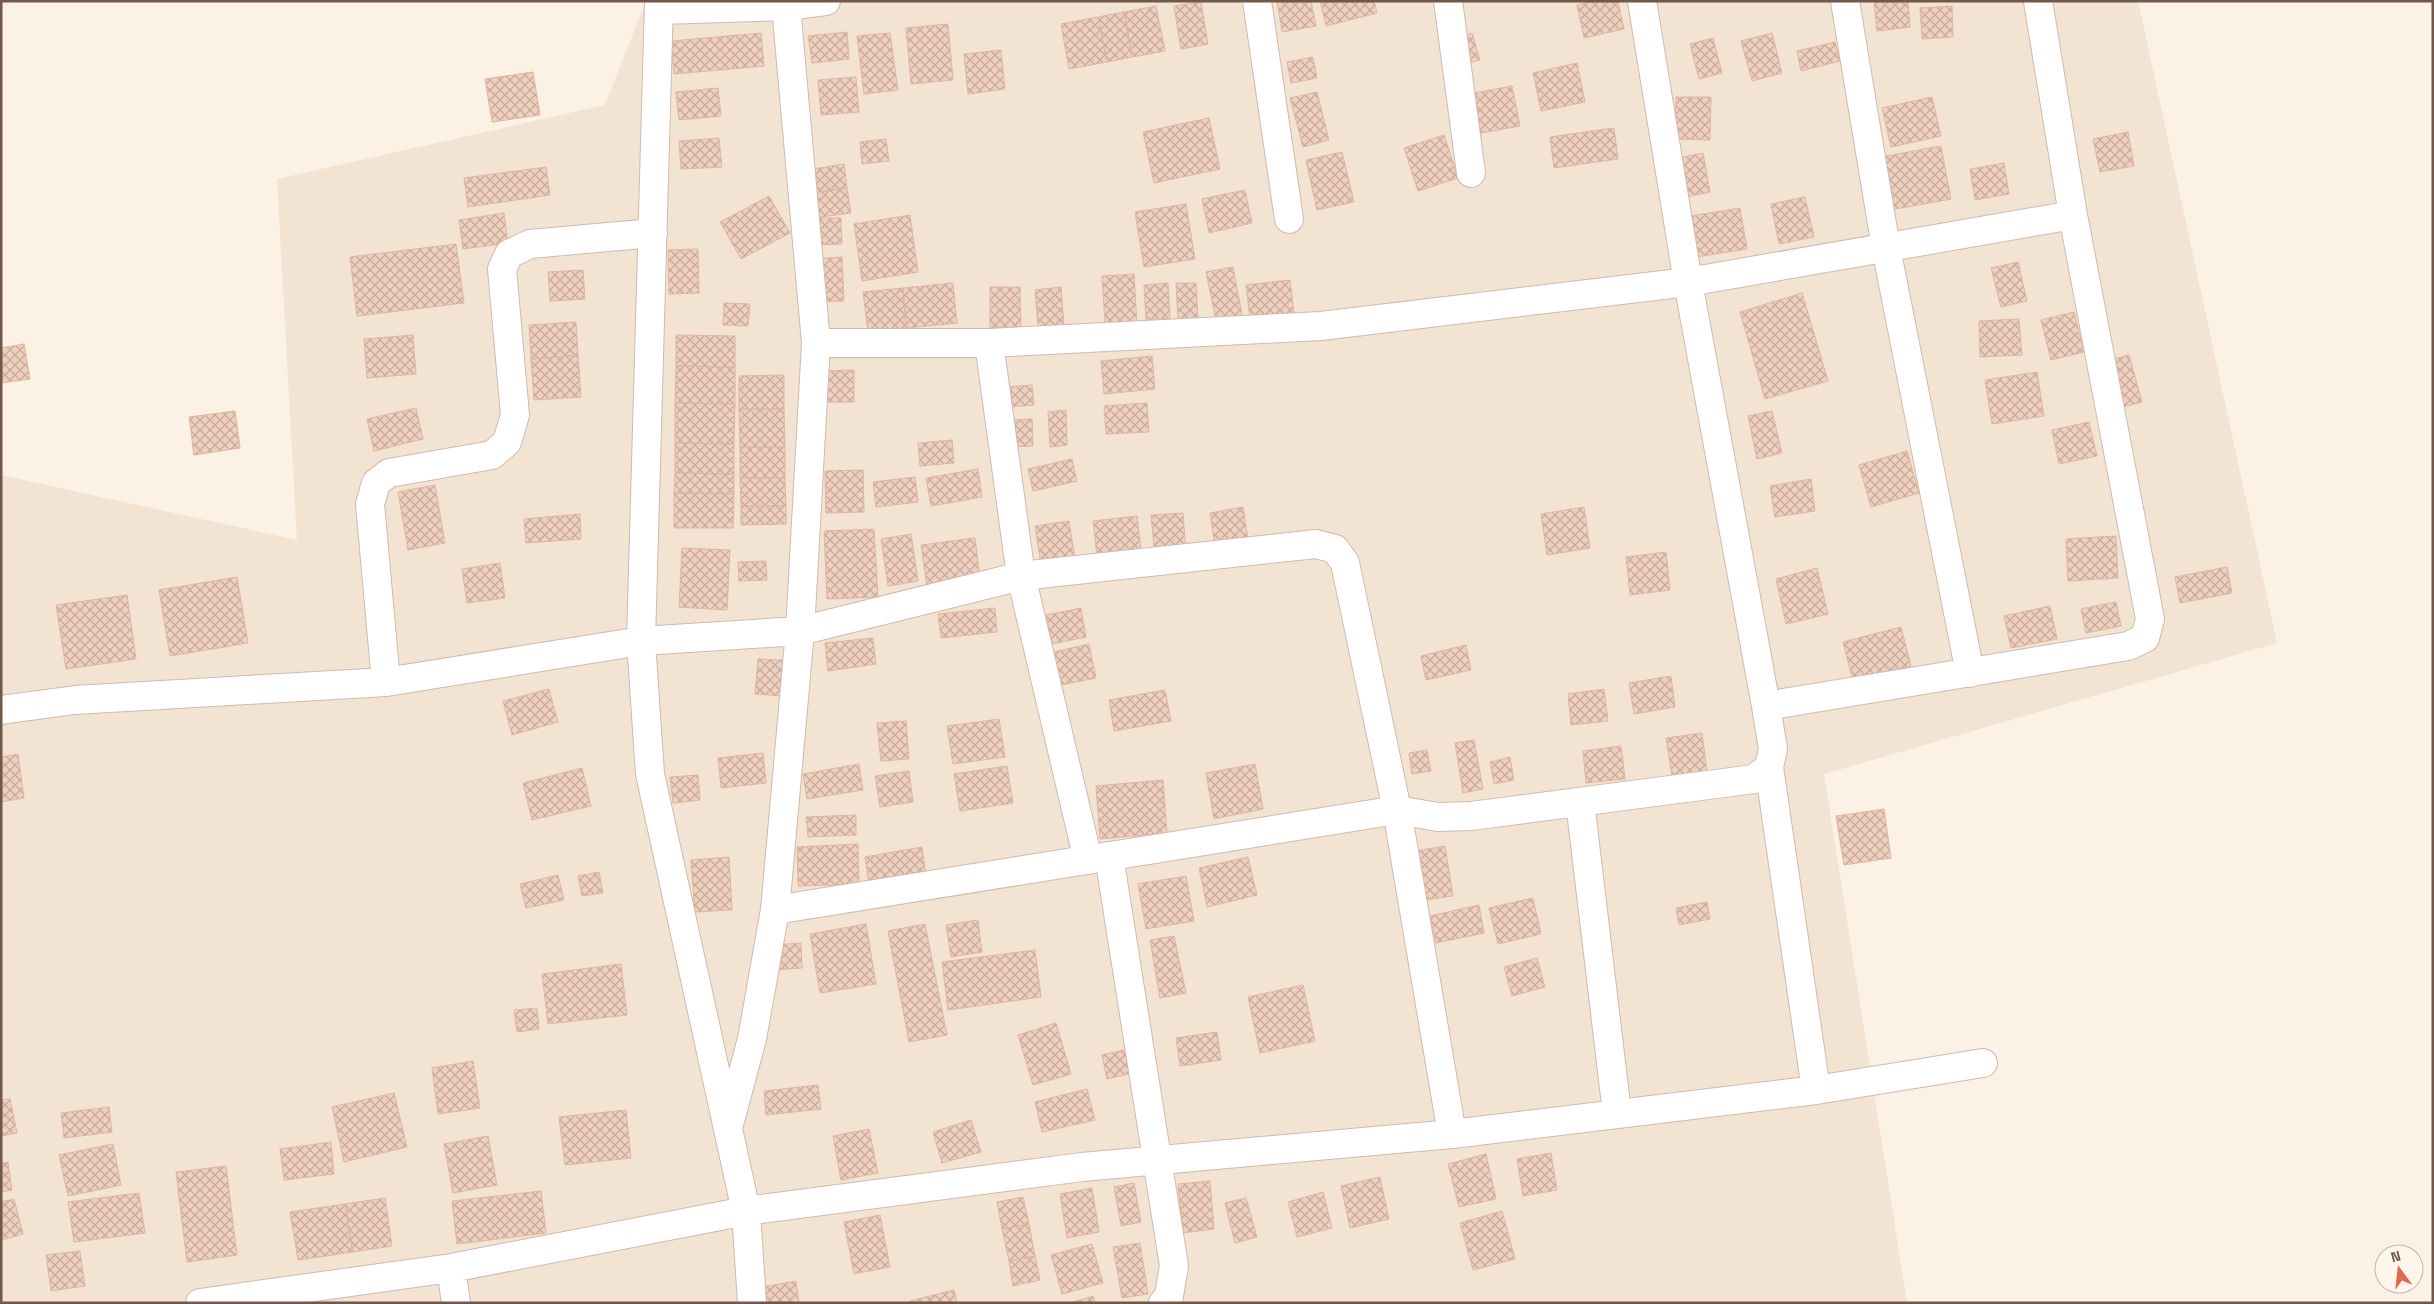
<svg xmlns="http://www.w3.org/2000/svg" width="2434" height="1304" viewBox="0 0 2434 1304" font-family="'Space Grotesk',sans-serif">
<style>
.residential{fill:#f2e3d3}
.building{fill:url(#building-cross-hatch);stroke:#e1b59f}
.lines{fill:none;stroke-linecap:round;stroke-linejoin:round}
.minor-casing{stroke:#cebbaf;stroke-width:30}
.minor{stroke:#fff;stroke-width:28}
</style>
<defs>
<pattern id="building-cross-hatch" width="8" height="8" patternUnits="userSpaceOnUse" patternTransform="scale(1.25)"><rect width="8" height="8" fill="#efcfbe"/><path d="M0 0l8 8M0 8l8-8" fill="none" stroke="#c6ab9c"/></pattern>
</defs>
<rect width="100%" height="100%" fill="#fbf1e5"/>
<path class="residential" d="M 646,1 L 2138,1 L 2277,643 L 1824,774 L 1907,1303 L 1,1303 L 1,475 L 297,540 L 277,179 L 605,105 Z"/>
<path class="building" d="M 1277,1 L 1311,1 L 1316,26 L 1282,32 Z
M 1320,1 L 1374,1 L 1377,13 L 1326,26 Z
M 1595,1 L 1618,1 L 1624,29 L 1584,38 L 1577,5 Z
M 1874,1 L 1908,1 L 1910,27 L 1877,31 Z
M 1201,2 L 1208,44 L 1181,49 L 1174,6 Z
M 1156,6 L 1165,51 L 1132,57 L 1124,12 Z
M 1952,6 L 1953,37 L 1922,39 L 1920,8 Z
M 1124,12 L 1132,57 L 1107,62 L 1098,17 Z
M 1098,17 L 1107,62 L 1069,69 L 1061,24 Z
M 948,24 L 953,80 L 911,84 L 906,28 Z
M 847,32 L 849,59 L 812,63 L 808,36 Z
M 761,33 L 764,66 L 674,74 L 671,41 Z
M 890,33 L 898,90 L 864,94 L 857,36 Z
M 1472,33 L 1480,60 L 1465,64 L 1458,37 Z
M 1772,33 L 1782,73 L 1752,81 L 1741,41 Z
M 1713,38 L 1722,73 L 1699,79 L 1690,44 Z
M 1835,42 L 1840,61 L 1801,71 L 1797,51 Z
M 1001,50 L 1005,89 L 968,94 L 964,54 Z
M 1313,57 L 1317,78 L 1291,83 L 1287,62 Z
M 1577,63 L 1585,102 L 1541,111 L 1533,73 Z
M 533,72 L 540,115 L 492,122 L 485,79 Z
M 856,77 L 859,112 L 821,115 L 818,80 Z
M 1512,86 L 1520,126 L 1476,134 L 1468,94 Z
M 718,88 L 721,116 L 679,120 L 676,92 Z
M 1317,92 L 1329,140 L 1303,147 L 1290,98 Z
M 1676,97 L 1711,97 L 1710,140 L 1675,139 Z
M 1932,97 L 1941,136 L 1891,147 L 1882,108 Z
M 1209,118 L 1220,169 L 1154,183 L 1143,132 Z
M 1614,128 L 1618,159 L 1554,168 L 1550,137 Z
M 2128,132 L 2134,166 L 2100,172 L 2093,139 Z
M 1444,135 L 1458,178 L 1418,191 L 1404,148 Z
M 719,138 L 722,167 L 681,169 L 679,141 Z
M 886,139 L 889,161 L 862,164 L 860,142 Z
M 1941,146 L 1951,199 L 1890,210 L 1881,157 Z
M 1342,152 L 1354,202 L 1317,210 L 1306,160 Z
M 1703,153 L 1710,192 L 1681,198 L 1673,159 Z
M 2004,163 L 2009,194 L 1975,200 L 1970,169 Z
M 844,164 L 847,188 L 811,193 L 807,170 Z
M 546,167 L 550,195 L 468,207 L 464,178 Z
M 847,188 L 851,213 L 814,218 L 811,193 Z
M 1245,190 L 1252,223 L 1209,233 L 1202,199 Z
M 769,196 L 790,233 L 741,259 L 720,222 Z
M 1805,197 L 1814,237 L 1779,244 L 1771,204 Z
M 1186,204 L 1195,259 L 1144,267 L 1135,212 Z
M 1740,208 L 1747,249 L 1690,258 L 1684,217 Z
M 504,213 L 508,243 L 463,249 L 459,220 Z
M 910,215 L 918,272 L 862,281 L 854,224 Z
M 814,218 L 841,218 L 842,244 L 815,245 Z
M 456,244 L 464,303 L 357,316 L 350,257 Z
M 698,249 L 699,293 L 669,294 L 668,250 Z
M 842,257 L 844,301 L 814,302 L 812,259 Z
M 2018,262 L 2027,301 L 2001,307 L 1991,268 Z
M 1233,267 L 1242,315 L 1216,320 L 1206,272 Z
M 583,270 L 585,299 L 550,301 L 548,272 Z
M 1134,274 L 1137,324 L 1105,325 L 1102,276 Z
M 1290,280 L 1294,313 L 1250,318 L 1246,285 Z
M 953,283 L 957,323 L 906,328 L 903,288 Z
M 1168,283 L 1170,318 L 1146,320 L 1144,285 Z
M 1176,283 L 1196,283 L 1198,319 L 1178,320 Z
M 990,287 L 1020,287 L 1021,328 L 990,328 Z
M 1061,287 L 1064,326 L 1038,328 L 1035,290 Z
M 903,288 L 906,328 L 868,332 L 863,292 Z
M 1802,293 L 1828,381 L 1765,399 L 1740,312 Z
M 724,303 L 750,304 L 748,326 L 723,325 Z
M 2074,312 L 2084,352 L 2051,360 L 2041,320 Z
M 2019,319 L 2022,355 L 1980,357 L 1979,321 Z
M 576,322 L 578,355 L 531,359 L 529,325 Z
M 413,335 L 416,374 L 367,378 L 364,339 Z
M 676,335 L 735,336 L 735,367 L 676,366 Z
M 24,344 L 30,379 L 1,383 L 1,348 Z
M 578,355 L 581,397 L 534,400 L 531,359 Z
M 2129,355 L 2142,402 L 2115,409 L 2103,362 Z
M 1152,356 L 1155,389 L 1104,394 L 1101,361 Z
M 676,366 L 735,367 L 735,404 L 675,403 Z
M 854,370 L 854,402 L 824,402 L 824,371 Z
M 2037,372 L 2044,416 L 1992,424 L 1985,380 Z
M 784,375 L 784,409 L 739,409 L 739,376 Z
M 1032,385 L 1034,405 L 1007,407 L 1006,387 Z
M 675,403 L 735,404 L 734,444 L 675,443 Z
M 1147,403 L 1149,432 L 1106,434 L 1104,406 Z
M 416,408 L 423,439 L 374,451 L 367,419 Z
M 739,409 L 784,409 L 785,447 L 740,447 Z
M 1066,410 L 1067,445 L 1050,447 L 1048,412 Z
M 235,411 L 240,448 L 194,455 L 189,417 Z
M 1772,411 L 1782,453 L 1757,459 L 1748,416 Z
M 1032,419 L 1033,446 L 1012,447 L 1011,420 Z
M 2089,422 L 2097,456 L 2059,464 L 2052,430 Z
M 952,440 L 954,463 L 920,466 L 918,443 Z
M 675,443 L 734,444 L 734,474 L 675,473 Z
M 740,447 L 785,447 L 785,478 L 740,478 Z
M 1907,451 L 1919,493 L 1871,507 L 1859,465 Z
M 1072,459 L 1077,481 L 1033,491 L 1028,469 Z
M 978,469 L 982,497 L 931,506 L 926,478 Z
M 863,470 L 864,512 L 826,513 L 825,471 Z
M 675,473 L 734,474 L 734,494 L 674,493 Z
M 915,477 L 918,502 L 876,507 L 873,482 Z
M 740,478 L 785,478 L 786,506 L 741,506 Z
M 1811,479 L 1815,511 L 1775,517 L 1770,486 Z
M 435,485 L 445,543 L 408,550 L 398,492 Z
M 674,493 L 734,494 L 733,528 L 674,528 Z
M 741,506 L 786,506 L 786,524 L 741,525 Z
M 1243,507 L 1249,546 L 1216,552 L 1210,513 Z
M 1584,507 L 1590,548 L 1547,555 L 1541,514 Z
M 1183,513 L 1186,554 L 1155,556 L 1151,515 Z
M 580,514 L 581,539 L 526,543 L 524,519 Z
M 1137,516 L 1142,558 L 1098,564 L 1093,521 Z
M 1069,521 L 1076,566 L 1042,571 L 1035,526 Z
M 874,529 L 878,597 L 827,599 L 824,531 Z
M 911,534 L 918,581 L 888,586 L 881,539 Z
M 2116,536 L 2118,578 L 2068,581 L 2066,539 Z
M 975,538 L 980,579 L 927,586 L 921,545 Z
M 682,548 L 730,550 L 727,610 L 679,607 Z
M 1666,552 L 1670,590 L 1630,595 L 1626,557 Z
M 766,561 L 767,580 L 739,581 L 738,562 Z
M 500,563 L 505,598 L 467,603 L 462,569 Z
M 2227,567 L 2232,593 L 2180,603 L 2175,577 Z
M 1817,568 L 1828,614 L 1786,624 L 1776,579 Z
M 237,577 L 248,643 L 170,656 L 159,590 Z
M 127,595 L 136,659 L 66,669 L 56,605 Z
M 2116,602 L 2121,626 L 2086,633 L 2081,609 Z
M 2050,606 L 2057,639 L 2011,648 L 2004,616 Z
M 995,608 L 997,632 L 941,638 L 938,614 Z
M 1081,608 L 1086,637 L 1052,644 L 1046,615 Z
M 1901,627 L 1911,666 L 1853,681 L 1843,642 Z
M 873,638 L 876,664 L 828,671 L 825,643 Z
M 1089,644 L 1096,678 L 1051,687 L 1045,654 Z
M 1466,645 L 1471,670 L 1426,680 L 1421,656 Z
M 758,659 L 783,660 L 781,696 L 755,694 Z
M 1671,676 L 1675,707 L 1634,714 L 1629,683 Z
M 549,689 L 558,722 L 512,735 L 503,701 Z
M 1604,689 L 1608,721 L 1571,725 L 1568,694 Z
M 1165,690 L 1171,721 L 1114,731 L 1109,700 Z
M 999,719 L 1005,757 L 953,764 L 947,726 Z
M 906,721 L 909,759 L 881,761 L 877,723 Z
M 1702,733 L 1707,772 L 1672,776 L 1666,738 Z
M 1474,740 L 1483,789 L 1463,793 L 1455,743 Z
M 1621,746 L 1625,779 L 1586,783 L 1583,751 Z
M 1427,750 L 1431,771 L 1412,774 L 1409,753 Z
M 763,753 L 766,783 L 721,788 L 718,758 Z
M 18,754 L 24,798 L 1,802 L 1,757 Z
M 1510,757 L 1514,780 L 1494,784 L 1490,762 Z
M 859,764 L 863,790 L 807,799 L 803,774 Z
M 1255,764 L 1263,809 L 1214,819 L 1206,773 Z
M 1007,766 L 1013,803 L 960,811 L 954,774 Z
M 582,768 L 591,806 L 532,820 L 523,783 Z
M 909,771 L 913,802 L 880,807 L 875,776 Z
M 698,775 L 700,800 L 673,803 L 670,777 Z
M 1163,780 L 1167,833 L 1100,839 L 1096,786 Z
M 1884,809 L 1891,858 L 1844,865 L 1836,816 Z
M 856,815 L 856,835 L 808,837 L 806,817 Z
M 858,844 L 859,884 L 798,886 L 797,847 Z
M 1445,846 L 1453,896 L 1424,900 L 1416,851 Z
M 922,847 L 927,883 L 870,892 L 865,857 Z
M 729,857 L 732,910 L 695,912 L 691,860 Z
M 1248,857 L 1257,895 L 1207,907 L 1199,868 Z
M 599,872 L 603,893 L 582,896 L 578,876 Z
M 558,875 L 564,900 L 526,908 L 520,884 Z
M 1186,876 L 1194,921 L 1146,929 L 1138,884 Z
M 1533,898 L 1541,934 L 1498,944 L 1489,908 Z
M 1707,902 L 1710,919 L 1679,925 L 1676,908 Z
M 1479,905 L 1484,933 L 1436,943 L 1430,916 Z
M 978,920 L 982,952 L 951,957 L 946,925 Z
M 866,924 L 876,984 L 820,993 L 810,934 Z
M 925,924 L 947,1035 L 909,1042 L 888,931 Z
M 1174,936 L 1186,993 L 1160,998 L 1150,940 Z
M 801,943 L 802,968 L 775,970 L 774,945 Z
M 1035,950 L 1041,997 L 948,1010 L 942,962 Z
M 1537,958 L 1545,987 L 1512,996 L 1504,967 Z
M 621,964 L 627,1015 L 548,1024 L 542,974 Z
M 1303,985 L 1315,1041 L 1260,1053 L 1248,997 Z
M 537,1008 L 539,1029 L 517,1032 L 514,1010 Z
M 1056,1023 L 1071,1074 L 1033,1085 L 1018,1035 Z
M 1217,1032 L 1221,1060 L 1180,1066 L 1176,1038 Z
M 1128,1049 L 1133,1073 L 1107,1079 L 1102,1055 Z
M 473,1061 L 480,1108 L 438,1114 L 432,1068 Z
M 818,1085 L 821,1109 L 766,1115 L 764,1091 Z
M 1087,1089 L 1095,1120 L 1042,1132 L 1035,1102 Z
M 394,1093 L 407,1147 L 344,1162 L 332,1107 Z
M 10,1099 L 17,1133 L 1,1136 L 1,1100 Z
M 109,1107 L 112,1132 L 64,1138 L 61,1113 Z
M 626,1110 L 631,1158 L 565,1165 L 559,1117 Z
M 971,1120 L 981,1152 L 942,1163 L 933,1132 Z
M 869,1129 L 878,1173 L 841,1180 L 833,1136 Z
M 488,1136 L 497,1185 L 453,1193 L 444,1144 Z
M 331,1142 L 334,1174 L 284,1180 L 280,1149 Z
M 113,1144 L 121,1185 L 68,1196 L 59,1155 Z
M 1551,1153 L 1557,1190 L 1523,1196 L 1517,1159 Z
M 1486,1154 L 1496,1199 L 1459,1207 L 1448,1164 Z
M 8,1162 L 12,1190 L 1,1192 L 1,1163 Z
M 226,1166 L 237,1255 L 187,1262 L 176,1172 Z
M 1380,1177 L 1389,1219 L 1350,1228 L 1341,1186 Z
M 1210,1181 L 1214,1229 L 1183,1233 L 1178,1184 Z
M 1134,1183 L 1141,1222 L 1121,1226 L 1114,1187 Z
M 1092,1188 L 1099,1232 L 1067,1238 L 1060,1194 Z
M 541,1191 L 546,1233 L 457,1244 L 452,1201 Z
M 1323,1192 L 1332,1228 L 1297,1237 L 1288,1202 Z
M 139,1193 L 145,1233 L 74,1242 L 68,1202 Z
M 1023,1197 L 1029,1224 L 1002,1229 L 997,1202 Z
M 385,1198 L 392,1246 L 353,1252 L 345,1204 Z
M 1246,1198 L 1257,1237 L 1235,1243 L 1225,1203 Z
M 14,1199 L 23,1234 L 1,1240 L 1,1202 Z
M 345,1204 L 353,1252 L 298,1260 L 290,1212 Z
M 1502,1211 L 1515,1259 L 1473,1270 L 1460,1223 Z
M 880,1215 L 890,1267 L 854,1274 L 844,1222 Z
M 1029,1224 L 1035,1256 L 1009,1261 L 1002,1229 Z
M 1140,1243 L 1148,1294 L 1122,1298 L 1113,1247 Z
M 1092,1244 L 1103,1283 L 1062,1294 L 1051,1255 Z
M 80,1251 L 85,1286 L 51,1291 L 46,1255 Z
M 1035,1256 L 1040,1280 L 1013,1286 L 1009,1261 Z
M 796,1281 L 799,1303 L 764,1303 L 762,1287 Z
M 954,1290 L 957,1303 L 911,1303 L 910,1301 Z
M 1093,1296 L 1095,1303 L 1070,1303 Z"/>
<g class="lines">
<defs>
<path id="minor" d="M 659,1 L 641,641 L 650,774 L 746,1211 L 752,1303
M 1257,1 L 1289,219
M 1448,1 L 1471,173
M 1845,1 L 1886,248 L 1970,673
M 660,10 L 786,6 L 826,1
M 816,343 L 989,343 L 1321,326 L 1688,282 L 2073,215
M 989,343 L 1021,576 L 1088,860
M 386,682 L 370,504 L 376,483 L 389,473 L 492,455 L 507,442 L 515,415 L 502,269 L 509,254 L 530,244 L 653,233
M 1766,706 L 2128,646 L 2145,638 L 2150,619 L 2073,215 L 2038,1
M 1,710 L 75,700 L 386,682 L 641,641 L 800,631 L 1021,576 L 1316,544 L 1335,549 L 1345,563 L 1397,810 L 1452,1134
M 1769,767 L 1816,1090
M 1580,802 L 1617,1113
M 1109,856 L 1174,1266 L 1169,1296 L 1163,1303
M 775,910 L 1397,810 L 1438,817 L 1471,816 L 1754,779 L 1769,767 L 1773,749 L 1766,706 L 1688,282 L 1642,1
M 729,1124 L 752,1039 L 775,910 L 800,631 L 816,343 L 786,6
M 451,1268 L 456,1303
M 200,1303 L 451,1268 L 746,1211 L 1082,1167 L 1452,1134 L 1816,1090 L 1983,1063"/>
</defs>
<use href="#minor" class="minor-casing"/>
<use href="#minor" class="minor"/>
</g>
<rect width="2434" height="1304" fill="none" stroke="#72574b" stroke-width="5"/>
<g transform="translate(2399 1269) rotate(345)"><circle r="24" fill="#fef6eb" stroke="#c6b6ab"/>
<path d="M0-4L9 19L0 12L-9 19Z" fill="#df6950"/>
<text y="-8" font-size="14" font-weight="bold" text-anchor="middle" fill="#72574b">N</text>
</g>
</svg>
